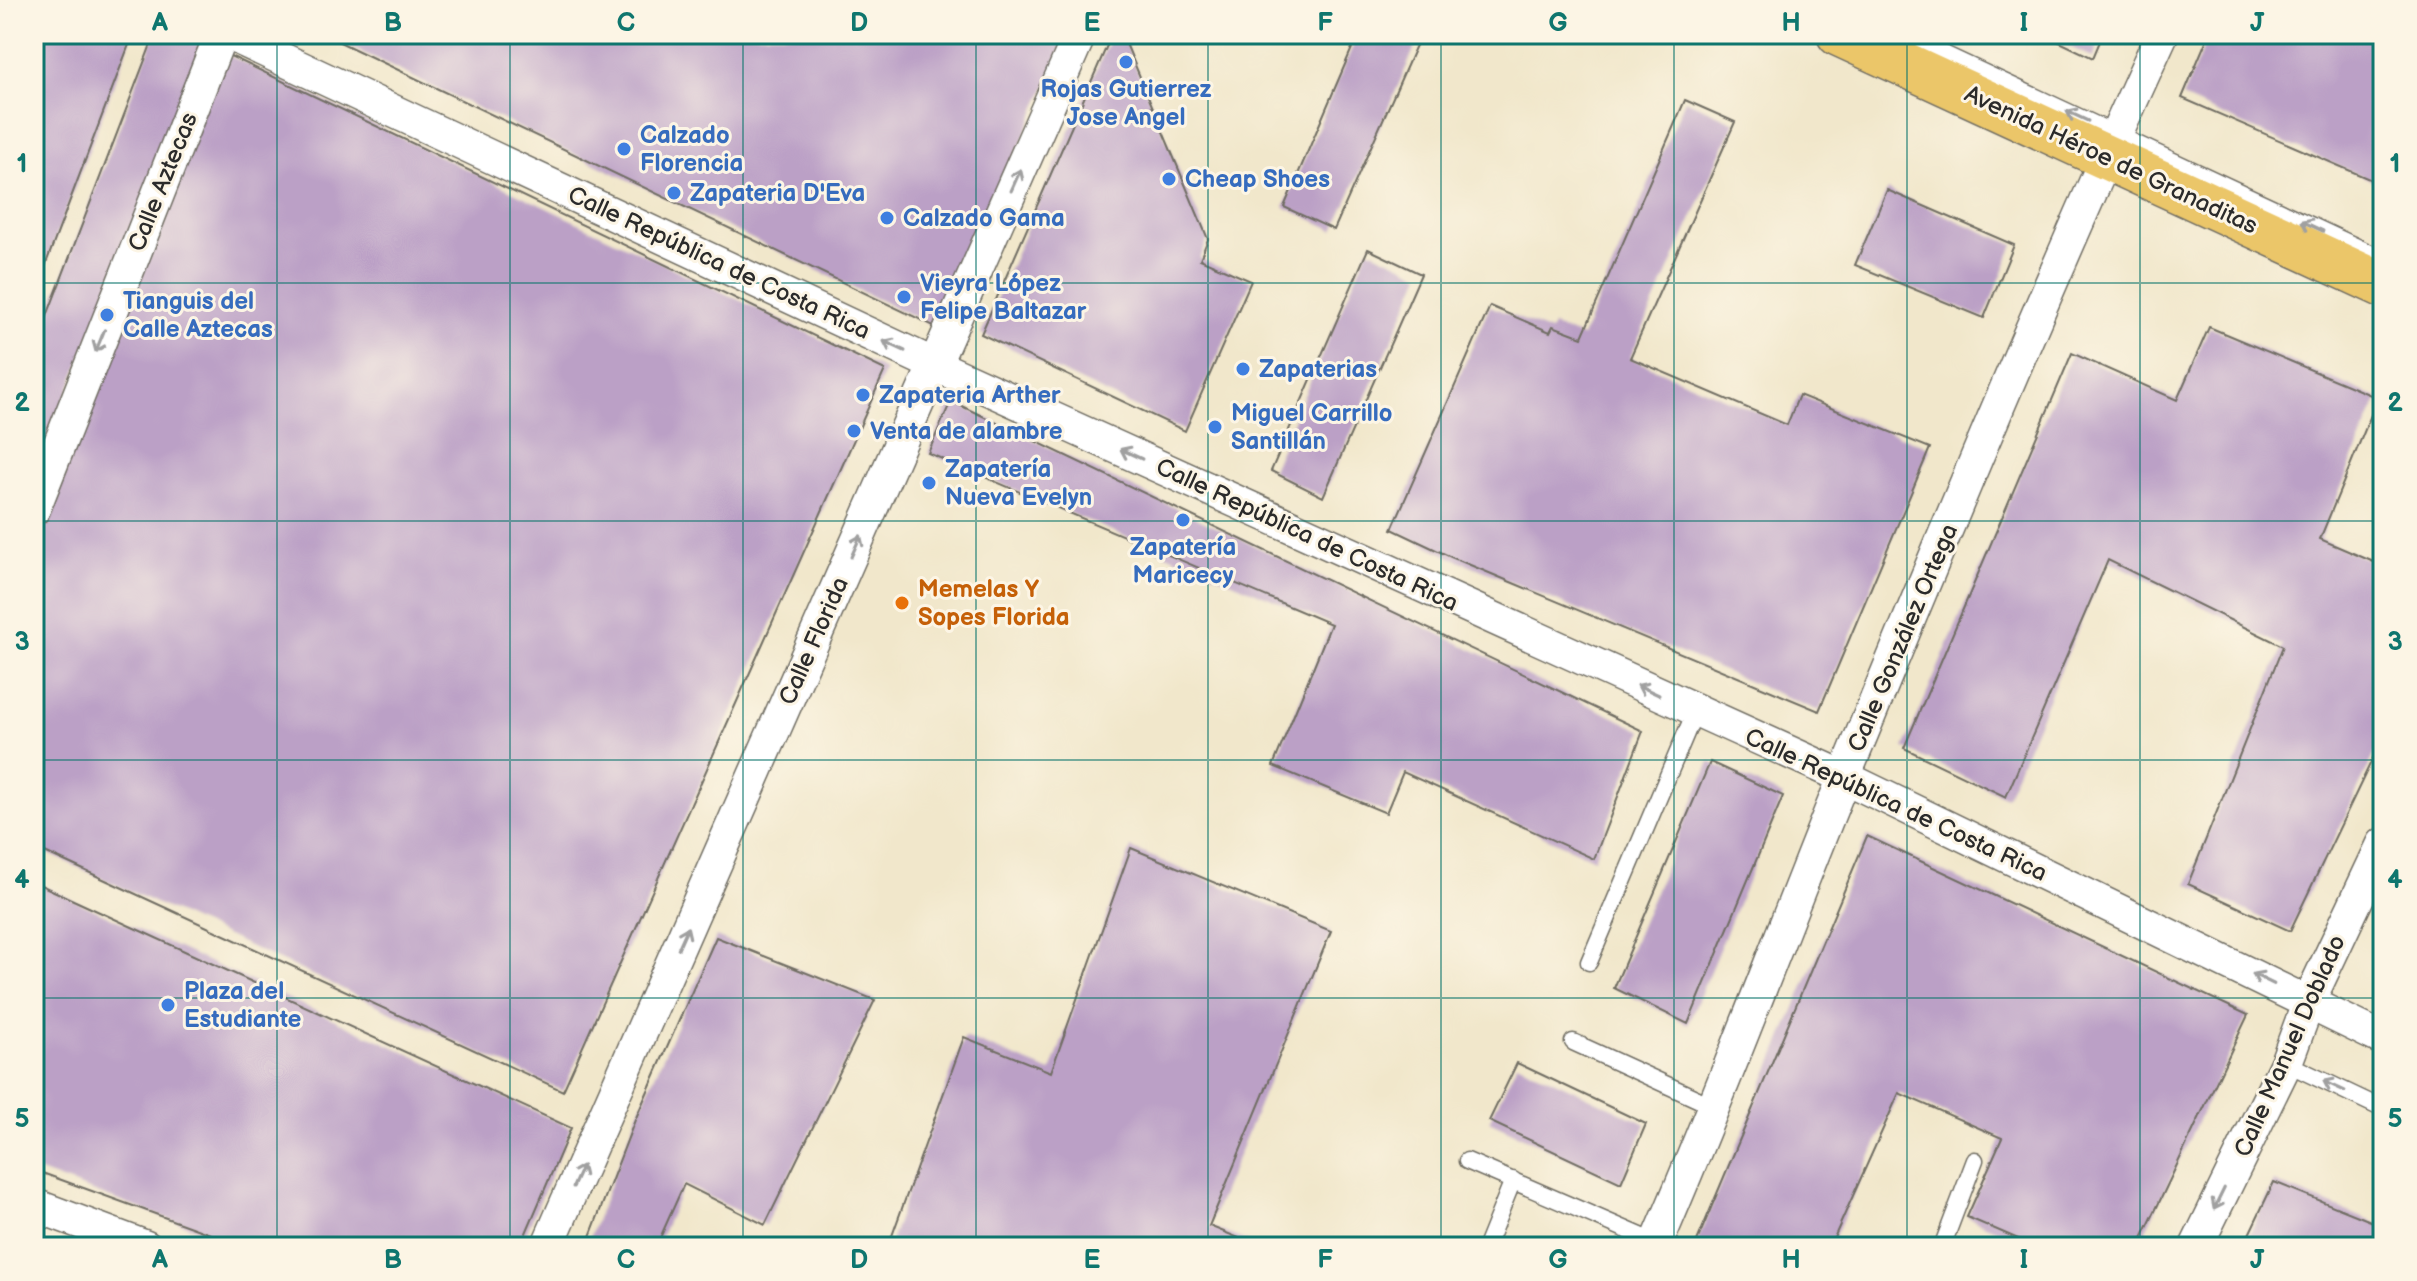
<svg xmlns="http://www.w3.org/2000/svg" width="2417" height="1281" viewBox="0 0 2417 1281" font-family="'Balsamiq Sans',sans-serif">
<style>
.building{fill:#bba0c6}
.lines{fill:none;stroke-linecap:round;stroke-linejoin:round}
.lane-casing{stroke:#706d63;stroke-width:19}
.street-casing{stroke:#706d63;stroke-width:35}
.primary-casing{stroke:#706d63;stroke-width:47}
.lane{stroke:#fff;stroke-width:16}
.street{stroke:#fff;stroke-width:32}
.primary{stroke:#ebc669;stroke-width:44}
.oneway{stroke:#a0a0a0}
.grid{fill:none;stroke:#0f766e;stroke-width:2;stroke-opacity:0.55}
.shop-dot{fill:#3f7fe0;stroke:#fcf5e5;stroke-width:3}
.food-dot{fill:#e8710a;stroke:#fcf5e5;stroke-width:3}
.labels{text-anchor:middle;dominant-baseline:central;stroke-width:6;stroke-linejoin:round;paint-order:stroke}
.shop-label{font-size:24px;font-weight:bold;fill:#366cbe;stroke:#fcf5e5;text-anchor:start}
.street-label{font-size:24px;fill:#2b2b2b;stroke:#fcf5e5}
.food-label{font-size:24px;font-weight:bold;fill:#c56008;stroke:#fcf5e5;text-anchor:start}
.neatline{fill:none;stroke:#0f766e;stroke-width:3}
.grid-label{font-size:26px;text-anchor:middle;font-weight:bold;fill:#0f766e}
</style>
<rect width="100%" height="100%" fill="#fcf5e5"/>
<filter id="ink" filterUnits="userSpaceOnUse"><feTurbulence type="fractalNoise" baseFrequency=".0125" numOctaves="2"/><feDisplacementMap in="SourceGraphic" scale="16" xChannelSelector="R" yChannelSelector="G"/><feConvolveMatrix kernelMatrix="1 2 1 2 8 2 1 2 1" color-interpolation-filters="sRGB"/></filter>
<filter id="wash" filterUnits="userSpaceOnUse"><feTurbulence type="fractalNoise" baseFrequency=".006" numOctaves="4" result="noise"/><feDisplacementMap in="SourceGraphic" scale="32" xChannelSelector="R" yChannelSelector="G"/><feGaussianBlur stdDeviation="1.8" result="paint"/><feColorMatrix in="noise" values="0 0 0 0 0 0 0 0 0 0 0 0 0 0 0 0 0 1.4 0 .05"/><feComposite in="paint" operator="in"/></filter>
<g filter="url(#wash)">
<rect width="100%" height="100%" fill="#f1e7cb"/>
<g id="blocks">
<path class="building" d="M 34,34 L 133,34 L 34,295 Z
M 155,34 L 182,34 L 205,44 L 34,479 L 34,350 Z
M 323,34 L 1069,34 L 940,329 Z
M 1112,34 L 1122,34 L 1208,239 L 1200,259 L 1251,281 L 1185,431 L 981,334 Z
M 1358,34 L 1421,34 L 1334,230 L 1284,207 Z
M 2043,34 L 2103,34 L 2093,58 Z
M 2209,34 L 2383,34 L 2383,185 L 2182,98 Z
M 224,53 L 885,370 L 563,1091 L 34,847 L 34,535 Z
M 1685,100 L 1735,122 L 1630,358 L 1787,425 L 1799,395 L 1930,448 L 1819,711 L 1451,557 L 1392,529 L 1490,306 L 1550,332 L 1553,326 L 1582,337 Z
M 1887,190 L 2014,245 L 1984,318 L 1855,265 Z
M 1368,249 L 1421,274 L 1323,497 L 1271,471 Z
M 2209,327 L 2378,398 L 2320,539 L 2383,566 L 2383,737 L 2290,931 L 2188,884 L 2283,646 L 2108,560 L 2006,797 L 1904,748 L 2072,353 L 2177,400 Z
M 951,401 L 1643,731 L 1594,859 L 1403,772 L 1386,813 L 1273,766 L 1331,624 L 928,453 Z
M 1710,762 L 1783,796 L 1688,1024 L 1614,988 Z
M 1867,836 L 2248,1015 L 2138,1247 L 2020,1247 L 2023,1241 L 1967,1217 L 2002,1138 L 1899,1093 L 1830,1247 L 1695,1246 Z
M 1131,848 L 1331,931 L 1209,1226 L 1261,1247 L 888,1247 L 964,1037 L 1051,1072 Z
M 34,882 L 571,1128 L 520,1247 L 246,1247 L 34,1170 Z
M 716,937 L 875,1000 L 765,1225 L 684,1184 L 656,1247 L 586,1247 L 635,1120 Z
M 1517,1063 L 1646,1124 L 1621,1183 L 1489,1121 Z
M 2274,1182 L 2383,1226 L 2383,1247 L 2243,1247 Z"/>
</g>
</g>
<g filter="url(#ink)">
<use href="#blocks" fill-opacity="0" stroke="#706d63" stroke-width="2"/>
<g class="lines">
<defs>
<path id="lane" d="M 1901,34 L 2383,259
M 1589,962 L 1695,712
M 1573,1042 L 1715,1107
M 2286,1063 L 2383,1109
M 1467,1161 L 1657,1243
M 1486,1247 L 1513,1180
M 1942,1247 L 1975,1160"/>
<path id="street" d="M 229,34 L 935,365 L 1844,777 L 2383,1039
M 34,509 L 221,34
M 34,1205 L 146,1247
M 547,1247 L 1080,34
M 1655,1247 C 1723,1091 1781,932 1845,775 C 1947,527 2050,278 2162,34
M 2196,1247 L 2286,1063 L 2309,1001 L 2383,844"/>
<path id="primary" d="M 1839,34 L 2383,285"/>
</defs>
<use href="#lane" class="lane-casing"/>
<use href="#street" class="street-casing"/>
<use href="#primary" class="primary-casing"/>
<use href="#lane" class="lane"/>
<use href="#street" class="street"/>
<use href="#primary" class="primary"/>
</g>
<defs><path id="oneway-shaft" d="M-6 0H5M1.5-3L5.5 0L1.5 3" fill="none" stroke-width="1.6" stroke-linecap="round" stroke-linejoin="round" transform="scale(2)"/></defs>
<g class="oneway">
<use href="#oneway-shaft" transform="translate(2077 116) rotate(-155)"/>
<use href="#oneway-shaft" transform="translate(1016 180) rotate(-66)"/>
<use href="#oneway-shaft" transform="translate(2312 226) rotate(-155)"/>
<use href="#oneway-shaft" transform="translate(100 341) rotate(112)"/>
<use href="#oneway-shaft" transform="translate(894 346) rotate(-155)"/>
<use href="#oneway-shaft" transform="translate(1131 454) rotate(-155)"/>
<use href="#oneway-shaft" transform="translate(856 546) rotate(-66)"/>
<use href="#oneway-shaft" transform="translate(1648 690) rotate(-155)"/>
<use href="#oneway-shaft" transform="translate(683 938) rotate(-66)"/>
<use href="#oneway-shaft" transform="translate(2263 979) rotate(-154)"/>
<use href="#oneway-shaft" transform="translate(2334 1086) rotate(-155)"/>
<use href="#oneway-shaft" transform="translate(578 1176) rotate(-66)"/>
<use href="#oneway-shaft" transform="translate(2219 1199) rotate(116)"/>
</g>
</g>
<path class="grid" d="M 277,34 L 277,1247M 510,34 L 510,1247M 743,34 L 743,1247M 976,34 L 976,1247M 1208,34 L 1208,1247M 1441,34 L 1441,1247M 1674,34 L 1674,1247M 1907,34 L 1907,1247M 2140,34 L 2140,1247M 34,283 L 2383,283M 34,521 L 2383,521M 34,760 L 2383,760M 34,998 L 2383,998"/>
<g class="shop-dot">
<circle cx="1126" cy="62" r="8"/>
<circle cx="624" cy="149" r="8"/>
<circle cx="1169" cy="179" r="8"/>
<circle cx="674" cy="193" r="8"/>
<circle cx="887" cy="218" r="8"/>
<circle cx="904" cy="297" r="8"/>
<circle cx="107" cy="315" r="8"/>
<circle cx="1243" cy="369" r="8"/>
<circle cx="863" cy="395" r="8"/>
<circle cx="1215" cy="427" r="8"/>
<circle cx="854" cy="431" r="8"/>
<circle cx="929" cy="483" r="8"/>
<circle cx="1183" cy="520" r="8"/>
<circle cx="168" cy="1005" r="8"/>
</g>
<circle class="food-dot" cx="902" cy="603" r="8"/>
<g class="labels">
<g class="shop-label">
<text x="1126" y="89" text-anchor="middle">Rojas Gutierrez<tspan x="1126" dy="28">Jose Angel</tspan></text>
<text x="640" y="135">Calzado<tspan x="640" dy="28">Florencia</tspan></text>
<text x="1185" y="179">Cheap Shoes</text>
<text x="690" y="193">Zapateria D'Eva</text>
<text x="903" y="218">Calzado Gama</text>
<text x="920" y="283">Vieyra López<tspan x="920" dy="28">Felipe Baltazar</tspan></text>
<text x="123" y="301">Tianguis del<tspan x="123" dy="28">Calle Aztecas</tspan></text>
<text x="1259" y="369">Zapaterias</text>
<text x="879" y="395">Zapateria Arther</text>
<text x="1231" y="413">Miguel Carrillo<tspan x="1231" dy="28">Santillán</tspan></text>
<text x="870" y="431">Venta de alambre</text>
<text x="945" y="469">Zapatería<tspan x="945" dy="28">Nueva Evelyn</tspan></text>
<text x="1183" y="547" text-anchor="middle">Zapatería<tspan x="1183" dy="28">Maricecy</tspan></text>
<text x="184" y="991">Plaza del<tspan x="184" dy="28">Estudiante</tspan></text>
</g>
<g class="street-label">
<text transform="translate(2111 160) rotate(25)">Avenida Héroe de Granaditas</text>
<text transform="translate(163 182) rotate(-68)">Calle Aztecas</text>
<text transform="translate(719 263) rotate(25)">Calle República de Costa Rica</text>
<text transform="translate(1307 535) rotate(25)">Calle República de Costa Rica</text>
<text transform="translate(1903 638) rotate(-67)">Calle González Ortega</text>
<text transform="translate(814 641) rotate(-66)">Calle Florida</text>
<text transform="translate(1896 805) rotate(25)">Calle República de Costa Rica</text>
<text transform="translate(2290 1046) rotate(-66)">Calle Manuel Doblado</text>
</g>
<g class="food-label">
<text x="918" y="589">Memelas Y<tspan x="918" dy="28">Sopes Florida</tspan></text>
</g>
</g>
<rect width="2417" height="1281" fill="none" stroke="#fcf5e5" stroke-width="88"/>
<rect x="44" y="44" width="2329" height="1193" class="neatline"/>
<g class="grid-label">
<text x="160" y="31">A</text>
<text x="393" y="31">B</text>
<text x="626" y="31">C</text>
<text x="859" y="31">D</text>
<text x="1092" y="31">E</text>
<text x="1325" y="31">F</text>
<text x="1558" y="31">G</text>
<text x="1791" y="31">H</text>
<text x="2024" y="31">I</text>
<text x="2257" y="31">J</text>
<text x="22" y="172">1</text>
<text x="2395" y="172">1</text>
<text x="22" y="411">2</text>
<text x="2395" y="411">2</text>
<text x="22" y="650">3</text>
<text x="2395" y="650">3</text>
<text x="22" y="888">4</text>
<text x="2395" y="888">4</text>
<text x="22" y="1127">5</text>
<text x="2395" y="1127">5</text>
<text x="160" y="1268">A</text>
<text x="393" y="1268">B</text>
<text x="626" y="1268">C</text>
<text x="859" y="1268">D</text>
<text x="1092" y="1268">E</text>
<text x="1325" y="1268">F</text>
<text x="1558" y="1268">G</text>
<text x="1791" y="1268">H</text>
<text x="2024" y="1268">I</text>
<text x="2257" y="1268">J</text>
</g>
</svg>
